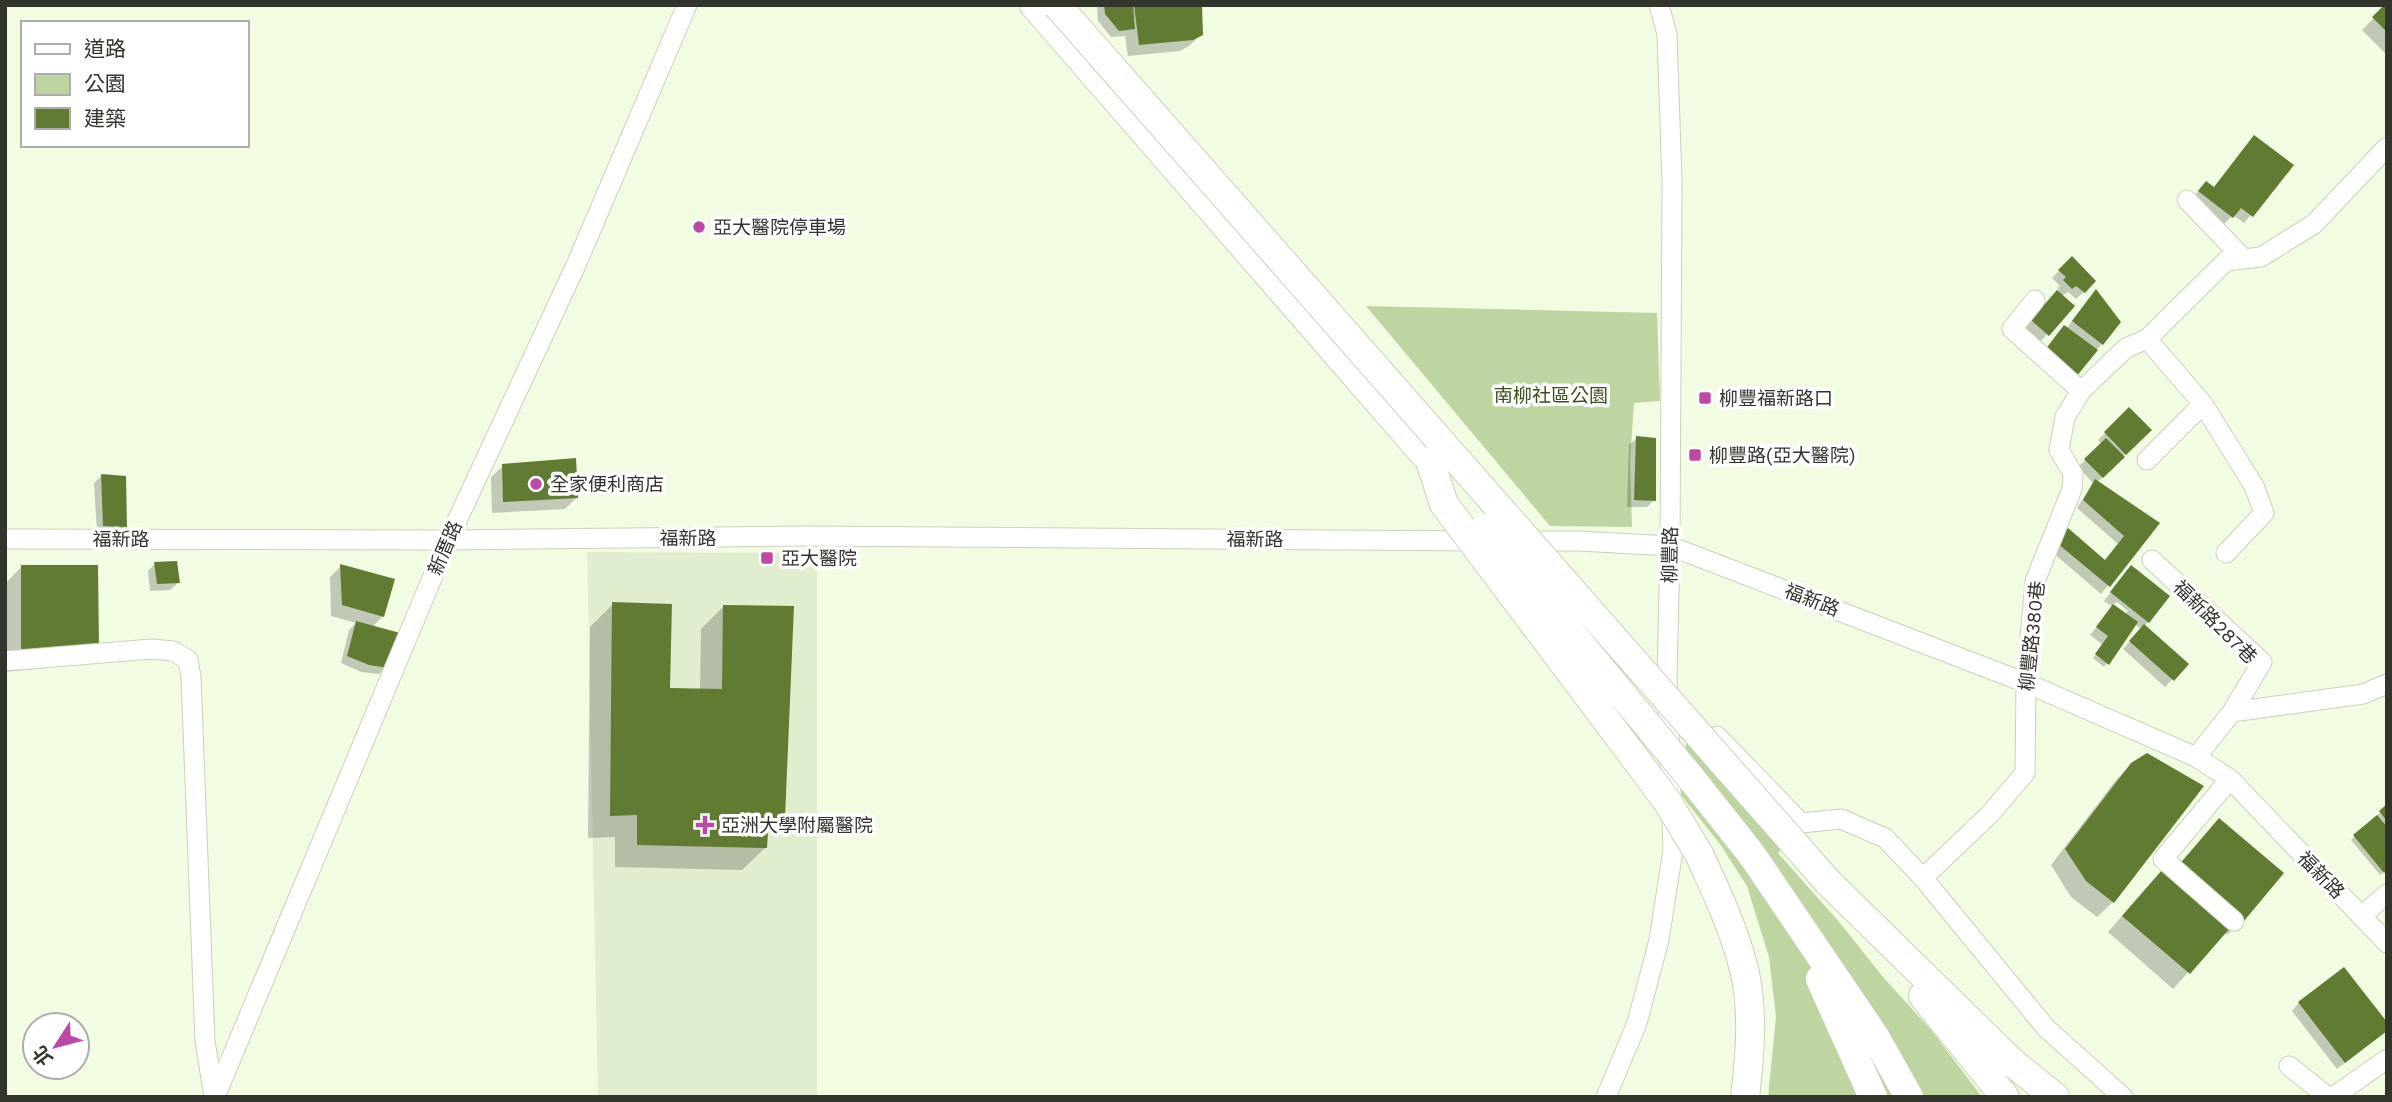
<svg xmlns="http://www.w3.org/2000/svg" width="2392" height="1102" viewBox="0 0 2392 1102" font-family="'Work Sans','Noto Sans TC',sans-serif">
<style>
.built{fill:#e1edcf}
.green{fill:#bed4a1}
.shadow{fill:#0003;fill-rule:evenodd}
.building{fill:#617b32}
.lines{fill:none;stroke-linecap:round;stroke-linejoin:round}
.minor-casing{stroke:#c9d3bc;stroke-width:21}
.highway-casing{stroke:#c9d3bc;stroke-width:30}
.minor{stroke:#fff;stroke-width:19}
.highway{stroke:#fff;stroke-width:28}
.highway-bridge-casing{stroke:#c9d3bc;stroke-width:30;stroke-linecap:butt}
.highway-bridge{stroke:#fff;stroke-width:28}
.poi-dot{fill:#bc4aa5;stroke:#fff;stroke-width:2.5}
.labels{text-anchor:middle;dominant-baseline:central;stroke-width:7;stroke-linejoin:round;paint-order:stroke}
.poi-label{font-size:19px;fill:#31352c;stroke:#fff;text-anchor:start}
.park-label{font-size:19px;fill:#3c4f1a;stroke:#fff}
.street-label{font-size:19px;fill:#31352c;stroke:#fff}
</style>
<rect width="100%" height="100%" fill="#f1fce3"/>
<path class="built" d="M 587,552 L 817,553 L 817,1097 L 598,1097 Z"/>
<path class="green" d="M 1366,306 L 1657,313 L 1660,401 L 1634,403 L 1630,460 L 1632,527 L 1550,526 Z
M 1689,715 L 1797,832 L 1778,853 L 1840,923 L 1883,977 L 1932,1031 L 1982,1097 L 1768,1097 L 1776,1017 L 1769,957 L 1747,886 L 1720,844 L 1681,795 Z"/>
<path class="shadow" d="M 1097,5 L 1200,5 L 1201,35 L 1189,46 L 1180,51 L 1128,56 L 1125,36 L 1111,37 L 1098,21 Z
M 2387,5 L 2387,55 L 2362,30 Z
M 2254,138 L 2292,165 L 2244,223 L 2233,215 L 2224,224 L 2192,199 L 2199,190 L 2213,189 Z
M 2072,258 L 2084,292 L 2076,299 L 2068,292 L 2062,296 L 2073,306 L 2040,342 L 2025,328 L 2059,290 L 2057,288 L 2060,286 L 2052,278 Z
M 2089,299 L 2102,344 L 2094,352 L 2066,329 Z
M 2129,410 L 2149,430 L 2097,483 L 2158,524 L 2101,594 L 2051,551 L 2061,538 L 2104,562 L 2118,544 L 2077,508 L 2093,483 L 2078,467 L 2102,444 L 2098,440 Z
M 1637,438 L 1654,500 L 1647,507 L 1627,507 L 1629,445 Z
M 503,466 L 577,497 L 565,509 L 492,513 L 491,477 Z
M 101,476 L 125,526 L 118,534 L 97,532 L 94,483 Z
M 155,564 L 178,583 L 170,590 L 150,591 L 148,571 Z
M 341,566 L 383,616 L 372,627 L 386,667 L 379,674 L 361,672 L 341,663 L 349,630 L 356,623 L 331,616 L 330,577 Z
M 21,567 L 97,649 L 81,664 L 6,672 L 6,583 Z
M 2124,575 L 2148,622 L 2144,626 L 2186,664 L 2165,687 L 2123,649 L 2141,629 L 2134,624 L 2104,667 L 2093,658 L 2103,645 L 2090,635 L 2113,607 L 2104,601 ZM 2117,602 L 2128,611 L 2125,615 L 2112,605 Z
M 613,604 L 669,690 L 700,690 L 701,629 L 723,607 L 783,817 L 766,835 L 765,848 L 742,870 L 615,867 L 615,837 L 588,838 L 590,627 Z
M 2132,764 L 2113,902 L 2097,917 L 2071,897 L 2051,865 L 2116,780 Z
M 2387,806 L 2387,869 L 2380,875 L 2351,840 Z
M 2219,820 L 2242,920 L 2227,935 L 2224,933 L 2173,989 L 2108,932 L 2147,887 L 2168,877 Z
M 2299,1003 L 2381,1035 L 2337,1069 L 2292,1011 Z"/>
<path class="building" d="M 1104,5 L 1133,5 L 1135,29 L 1119,31 L 1105,14 Z
M 1134,5 L 1202,5 L 1203,35 L 1193,40 L 1139,45 Z
M 2384,5 L 2387,5 L 2387,32 L 2372,17 Z
M 2254,135 L 2294,165 L 2253,217 L 2241,208 L 2233,218 L 2198,191 L 2206,181 L 2214,187 Z
M 2072,256 L 2096,281 L 2085,293 L 2076,286 L 2072,289 L 2063,280 L 2066,277 L 2058,270 Z
M 2096,289 L 2121,322 L 2103,345 L 2072,321 Z
M 2057,290 L 2075,306 L 2049,336 L 2031,320 Z
M 2064,325 L 2098,350 L 2076,377 L 2045,350 Z
M 2129,407 L 2152,430 L 2126,455 L 2104,432 Z
M 1636,436 L 1656,438 L 1656,501 L 1634,500 Z
M 2106,438 L 2125,457 L 2103,478 L 2084,459 Z
M 576,458 L 578,498 L 503,502 L 502,464 Z
M 101,474 L 126,476 L 127,527 L 103,526 Z
M 2095,479 L 2160,523 L 2110,587 L 2057,543 L 2068,528 L 2105,560 L 2124,536 L 2083,500 Z
M 177,561 L 180,583 L 157,584 L 154,562 Z
M 340,564 L 395,579 L 384,617 L 342,605 Z
M 21,565 L 98,565 L 99,650 L 21,657 Z
M 2131,565 L 2170,596 L 2149,623 L 2110,592 Z
M 612,602 L 672,604 L 670,688 L 722,689 L 723,605 L 794,606 L 785,818 L 769,818 L 767,848 L 637,845 L 637,815 L 610,816 Z
M 2113,604 L 2138,622 L 2109,665 L 2095,654 L 2108,636 L 2096,627 Z
M 356,621 L 400,633 L 388,668 L 369,665 L 347,656 Z
M 2144,624 L 2189,664 L 2174,681 L 2129,641 Z
M 2147,753 L 2204,786 L 2114,903 L 2086,881 L 2065,849 L 2131,763 Z
M 2387,804 L 2387,821 L 2379,811 Z
M 2377,815 L 2387,827 L 2387,870 L 2384,873 L 2353,835 Z
M 2219,818 L 2284,873 L 2244,921 L 2178,866 Z
M 2162,870 L 2230,928 L 2190,974 L 2122,916 Z
M 2344,967 L 2387,1022 L 2387,1031 L 2345,1063 L 2298,1002 Z"/>
<g class="lines">
<defs>
<path id="minor" d="M 2187,200 L 2243,258
M 2035,300 L 2012,329 L 2081,391
M 2147,339 L 2203,404 L 2254,486 L 2264,513 L 2226,553
M 2147,460 L 2203,404
M 5,539 L 448,540 L 804,536 L 1478,541
M 1522,541 L 1579,541 L 1670,546 L 2026,683 L 2196,757 L 2230,779 L 2387,943
M 2152,560 L 2262,662 L 2232,712 L 2196,757
M 5,661 L 152,649 L 173,651 L 188,660 L 191,677 L 205,1041 L 214,1097
M 2232,712 L 2363,694 L 2387,684
M 1717,736 L 1801,823 L 1841,819 L 1885,838 L 1923,878 L 1990,814 L 2025,773 L 2026,683 L 2035,581 L 2072,489 L 2073,474 L 2059,450 L 2065,417 L 2081,391 L 2126,348 L 2147,339 L 2226,261 L 2261,257 L 2314,224 L 2387,147
M 2230,779 L 2163,859 L 2234,921
M 1923,878 L 2046,1028 L 2123,1097
M 2361,916 L 2387,894
M 2289,1066 L 2328,1097
M 215,1097 L 448,540 L 576,265 L 687,5
M 1606,1097 L 1637,1023 L 1659,940 L 1673,850 L 1667,677 L 1670,546 L 1672,182 L 1667,34 L 1659,5
M 2333,1097 L 2387,1059"/>
<path id="highway" d="M 1034,5 L 1430,461
M 1691,778 L 1752,855 L 1876,1038 L 1909,1097
M 1699,854 C 1716,891 1734,929 1744,969 C 1754,1011 1750,1055 1745,1097
M 1828,882 L 2013,1063 L 2055,1097
M 1820,979 L 1873,1097
M 1923,996 L 2005,1097"/>
</defs>
<use href="#minor" class="minor-casing"/>
<use href="#highway" class="highway-casing"/>
<use href="#minor" class="minor"/>
<use href="#highway" class="highway"/>
<defs>
<path id="highway-bridge" d="M 1057,5 L 1828,882
M 1430,461 L 1444,504 L 1667,801 L 1699,854
M 1485,528 L 1691,778"/>
</defs>
<use href="#highway-bridge" class="highway-bridge-casing"/>
<use href="#highway-bridge" class="highway-bridge"/>
</g>
<g class="poi-dot">
<circle cx="699" cy="227" r="7"/>
<rect x="1698" y="391" width="14" height="14" rx="3.5"/>
<rect x="1688" y="448" width="14" height="14" rx="3.5"/>
<circle cx="536" cy="484" r="7"/>
<rect x="760" y="551" width="14" height="14" rx="3.5"/>
<path d="M701.5 814.5h7v7h7v7h-7v7h-7v-7h-7v-7h7z"/>
</g>
<g class="labels">
<g class="poi-label">
<text x="713" y="227">亞大醫院停車場</text>
<text x="1719" y="398">柳豐福新路口</text>
<text x="1709" y="455">柳豐路(亞大醫院)</text>
<text x="550" y="484">全家便利商店</text>
<text x="781" y="558">亞大醫院</text>
<text x="721" y="825">亞洲大學附屬醫院</text>
</g>
<g class="park-label">
<text x="1551" y="395">南柳社區公園</text>
</g>
<g class="street-label">
<text x="688" y="538">福新路</text>
<text x="121" y="539">福新路</text>
<text x="1255" y="539">福新路</text>
<text transform="translate(445 548) rotate(-67)">新厝路</text>
<text transform="translate(1670 555) rotate(-89)">柳豐路</text>
<text transform="translate(1812 600) rotate(21)">福新路</text>
<text transform="translate(2215 622) rotate(45)">福新路287巷</text>
<text transform="translate(2032 636) rotate(-84)">柳豐路380巷</text>
<text transform="translate(2321 875) rotate(46)">福新路</text>
</g>
</g>
<rect width="2392" height="1102" fill="none" stroke="#31352c" stroke-width="14"/>
<rect x="21" y="21" width="228" height="126" fill="#ffffff" stroke="#adaeab" stroke-width="2"/>
<rect x="35" y="44" width="35" height="10" fill="#ffffff" stroke="#adaeab" stroke-width="2"/>
<text x="84" y="56" font-size="21" fill="#31352c">道路</text>
<rect x="35" y="74" width="35" height="21" fill="#bed4a1" stroke="#adaeab" stroke-width="2"/>
<text x="84" y="91" font-size="21" fill="#31352c">公園</text>
<rect x="35" y="108" width="35" height="21" fill="#617b32" stroke="#adaeab" stroke-width="2"/>
<text x="84" y="126" font-size="21" fill="#31352c">建築</text>
<g transform="translate(56 1046) rotate(234)"><circle r="33" fill="#ffffff" stroke="#adaeab" stroke-width="2"/>
<path d="M0-5L12 26L0 18L-12 26Z" fill="#bc4aa5"/>
<text y="-10" font-size="19" font-weight="bold" text-anchor="middle" fill="#31352c">北</text>
</g>
</svg>
